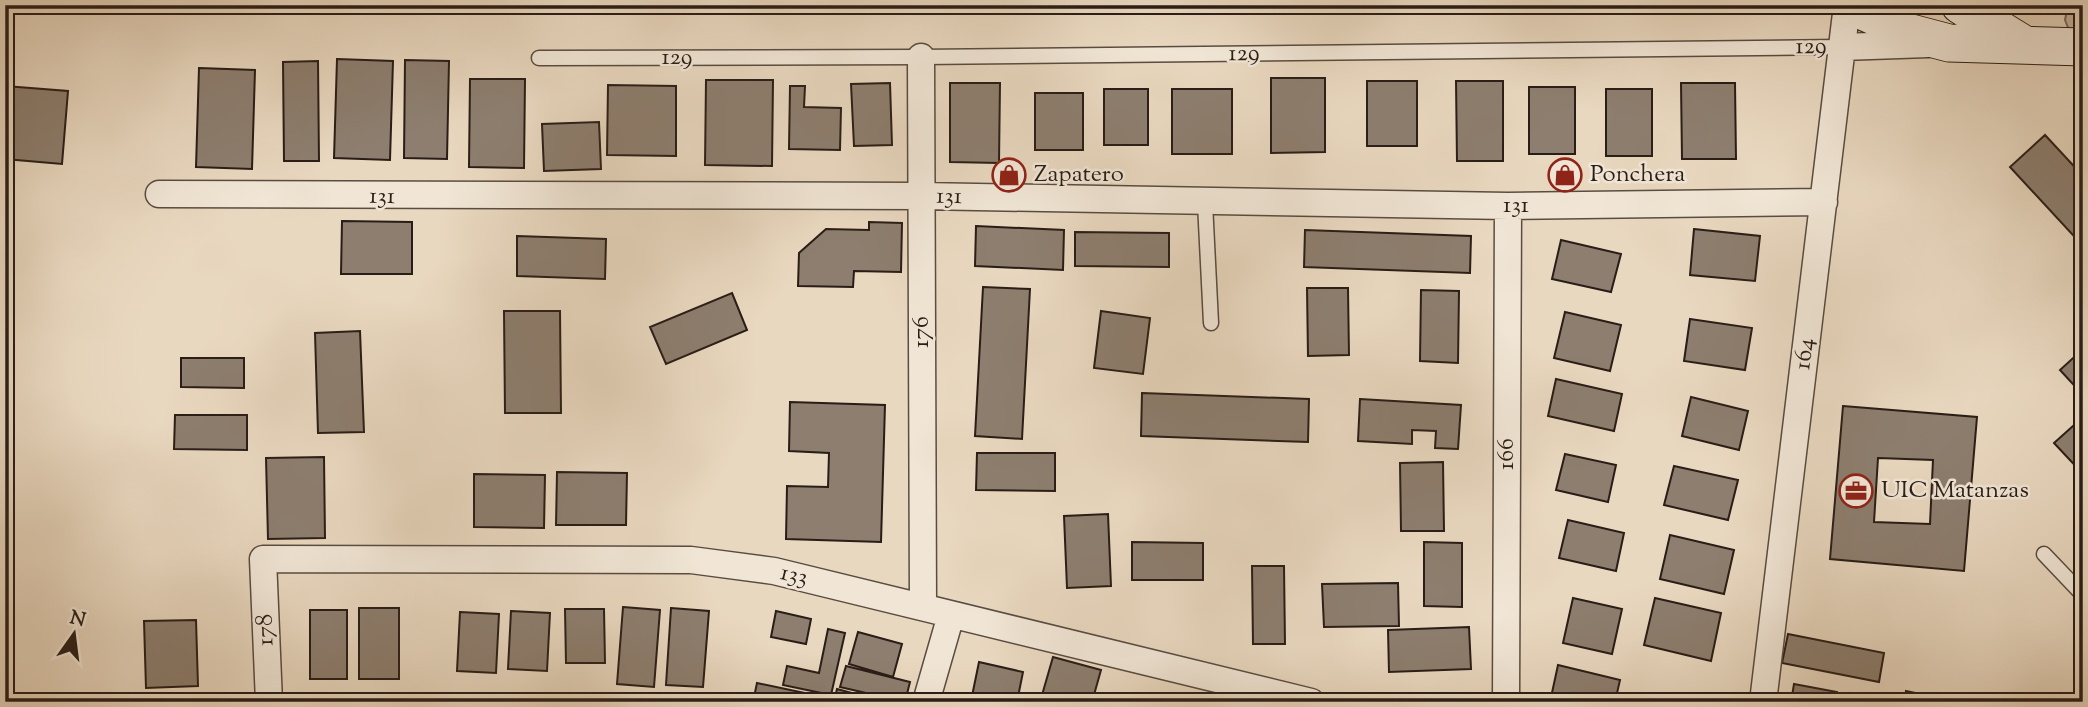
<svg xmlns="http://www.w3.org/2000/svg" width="2088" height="707" viewBox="0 0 2088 707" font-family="'Sorts Mill Goudy',serif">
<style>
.green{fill:#c8b8a3;stroke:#786a5d;stroke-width:2}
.building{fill:#8d7e6f;stroke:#291d17;stroke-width:2;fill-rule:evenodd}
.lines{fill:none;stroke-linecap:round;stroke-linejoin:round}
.lane-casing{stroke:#594c41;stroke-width:17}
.street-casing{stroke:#594c41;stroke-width:29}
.secondary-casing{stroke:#291d17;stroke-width:39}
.lane{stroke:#f1e6d6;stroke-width:14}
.street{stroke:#f1e6d6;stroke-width:26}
.secondary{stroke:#f1e6d6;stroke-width:37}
.labels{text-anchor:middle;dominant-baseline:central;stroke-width:5;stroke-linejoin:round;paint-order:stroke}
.street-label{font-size:24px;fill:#291d17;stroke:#f1e6d6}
.poi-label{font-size:24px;fill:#291d17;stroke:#f1e6d6;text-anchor:start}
</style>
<rect width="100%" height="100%" fill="#e9d8c0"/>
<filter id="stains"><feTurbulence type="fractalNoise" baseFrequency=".00286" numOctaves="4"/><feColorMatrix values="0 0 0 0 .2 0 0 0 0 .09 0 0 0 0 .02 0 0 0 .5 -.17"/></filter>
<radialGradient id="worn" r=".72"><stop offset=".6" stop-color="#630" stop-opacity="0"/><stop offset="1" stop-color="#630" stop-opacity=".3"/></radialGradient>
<path class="green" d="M 2068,5 L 2083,5 L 2083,34 L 2069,30 L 2065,20 Z"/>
<path class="building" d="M 337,59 L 393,61 L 390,160 L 334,158 Z
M 405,60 L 449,61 L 447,159 L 404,158 Z
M 318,61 L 319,161 L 284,161 L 283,62 Z
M 199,68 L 255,70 L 252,169 L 196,167 Z
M 1271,78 L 1325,78 L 1325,152 L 1271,153 Z
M 470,79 L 525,79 L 524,168 L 469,167 Z
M 706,80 L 773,80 L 772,166 L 705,165 Z
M 1367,81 L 1417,81 L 1417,146 L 1367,146 Z
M 1456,81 L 1503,81 L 1503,161 L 1457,161 Z
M 890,83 L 892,145 L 854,146 L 851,84 Z
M 950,83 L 1000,83 L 999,163 L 950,162 Z
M 1681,83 L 1735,83 L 1736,159 L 1682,159 Z
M 608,85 L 676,86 L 676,156 L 607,155 Z
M 5,86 L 68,91 L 62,164 L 5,159 Z
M 790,86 L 805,86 L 804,107 L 841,108 L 840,150 L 789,149 Z
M 1529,87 L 1575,87 L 1575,154 L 1529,154 Z
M 1104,89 L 1148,89 L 1148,145 L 1104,145 Z
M 1172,89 L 1232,89 L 1232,154 L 1172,154 Z
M 1606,89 L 1652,89 L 1652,156 L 1606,156 Z
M 1035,93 L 1083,93 L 1083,150 L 1035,150 Z
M 599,122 L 601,169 L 544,171 L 542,124 Z
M 2045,135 L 2083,176 L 2083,246 L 2010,167 Z
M 342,221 L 412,222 L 412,274 L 341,274 Z
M 869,222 L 902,223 L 901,272 L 854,271 L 853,287 L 798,286 L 799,253 L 826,229 L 869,230 Z
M 976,226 L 1064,230 L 1063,270 L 975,266 Z
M 1694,229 L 1760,236 L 1755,281 L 1690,275 Z
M 1305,230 L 1471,236 L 1470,273 L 1304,267 Z
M 1075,232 L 1169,233 L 1169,267 L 1075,266 Z
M 517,236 L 606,239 L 605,279 L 517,276 Z
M 1561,240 L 1621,254 L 1611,292 L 1552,279 Z
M 983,287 L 1030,289 L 1022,439 L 975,436 Z
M 1307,288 L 1348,288 L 1349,355 L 1308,356 Z
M 1421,290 L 1459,291 L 1458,363 L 1420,361 Z
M 732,293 L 747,330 L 666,364 L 650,327 Z
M 504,311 L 560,311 L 561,413 L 505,413 Z
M 1101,311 L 1150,318 L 1143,374 L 1094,368 Z
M 1565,312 L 1621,325 L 1610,371 L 1554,358 Z
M 1690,319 L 1752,328 L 1745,370 L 1684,361 Z
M 360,331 L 364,432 L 318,433 L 315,333 Z
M 2083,349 L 2083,395 L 2060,370 Z
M 181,358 L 244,358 L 244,388 L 181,387 Z
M 1556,379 L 1622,394 L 1614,431 L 1548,416 Z
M 1142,393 L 1309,399 L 1308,442 L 1141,436 Z
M 1691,397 L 1748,411 L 1739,450 L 1682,436 Z
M 1360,399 L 1461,405 L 1458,449 L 1435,448 L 1436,431 L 1412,430 L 1412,444 L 1358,441 Z
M 790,402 L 885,405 L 881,542 L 786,539 L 787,486 L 828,487 L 829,453 L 789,451 Z
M 1843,406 L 1977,417 L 1964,571 L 1830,559 ZM 1878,458 L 1933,460 L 1930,524 L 1874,522 Z
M 175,415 L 247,415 L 247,450 L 174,449 Z
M 2083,417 L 2083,474 L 2054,443 Z
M 977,453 L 1055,453 L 1055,491 L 976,490 Z
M 1565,454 L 1616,465 L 1608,502 L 1556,490 Z
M 324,457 L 325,538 L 268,539 L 266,458 Z
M 1443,462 L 1444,531 L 1401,531 L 1400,463 Z
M 1674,466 L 1738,480 L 1728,520 L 1664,505 Z
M 557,472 L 627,473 L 626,525 L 556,525 Z
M 474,474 L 545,475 L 544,528 L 474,527 Z
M 1108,514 L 1111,586 L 1067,588 L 1064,516 Z
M 1568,520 L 1624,533 L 1616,571 L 1559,558 Z
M 1670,535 L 1734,550 L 1724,594 L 1660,579 Z
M 1132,542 L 1203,543 L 1203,580 L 1132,580 Z
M 1424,542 L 1462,543 L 1462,607 L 1424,606 Z
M 1252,566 L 1284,566 L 1285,644 L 1253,644 Z
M 1398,583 L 1399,626 L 1324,627 L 1322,584 Z
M 1573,598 L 1622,609 L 1612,654 L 1563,643 Z
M 1655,598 L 1721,613 L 1711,661 L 1644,645 Z
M 623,607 L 660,610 L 654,687 L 617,684 Z
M 359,608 L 399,608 L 399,679 L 359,679 Z
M 671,608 L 709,611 L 703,687 L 666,685 Z
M 565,609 L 604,609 L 605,663 L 566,663 Z
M 310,610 L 347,610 L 347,679 L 310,679 Z
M 511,611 L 550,613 L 547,671 L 508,669 Z
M 776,611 L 811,619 L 806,644 L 771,637 Z
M 460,612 L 499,614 L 496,673 L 457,671 Z
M 196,620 L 198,686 L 146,688 L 144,621 Z
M 1469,627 L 1471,669 L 1389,672 L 1388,630 Z
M 828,629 L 845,633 L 831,695 L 783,685 L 787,666 L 819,673 Z
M 858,632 L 902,644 L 893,677 L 849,664 Z
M 1788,634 L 1884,653 L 1879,682 L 1782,663 Z
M 1053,657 L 1101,670 L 1092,702 L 1040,702 Z
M 979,662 L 1023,672 L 1017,702 L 971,701 Z
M 1558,665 L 1620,680 L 1615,702 L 1550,702 Z
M 846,666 L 910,682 L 905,702 L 840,687 Z
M 757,683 L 824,697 L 823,702 L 753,702 Z
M 1794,684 L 1837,692 L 1835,702 L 1791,702 Z
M 837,689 L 885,702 L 834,702 Z
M 1906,691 L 1944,699 L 1944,702 L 1904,702 Z
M 1850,693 L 1890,701 L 1890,702 L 1848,702 Z
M 395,695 L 447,696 L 447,702 L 395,702 Z
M 1959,696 L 1989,702 L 1958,702 Z"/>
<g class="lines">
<defs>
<path id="lane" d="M 539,58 L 921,57 L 1842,47
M 1205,203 L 1211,323
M 2044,554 L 2083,595"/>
<path id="street" d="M 1842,47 L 1928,44
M 921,57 L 923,607
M 159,194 L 922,196 L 1508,206 L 1824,202
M 269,702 L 263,559 L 691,560 L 774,571 L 1311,702
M 926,702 L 951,615
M 1506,702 L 1508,206
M 1763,702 L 1847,5"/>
<path id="secondary" d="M 1849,5 L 1911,33 L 1949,43 L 2083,47
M 1960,5 L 2025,45"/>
</defs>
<use href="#lane" class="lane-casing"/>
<use href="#street" class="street-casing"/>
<use href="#secondary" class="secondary-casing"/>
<use href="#lane" class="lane"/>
<use href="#street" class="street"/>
<use href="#secondary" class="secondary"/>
</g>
<defs>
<symbol id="shop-ring" viewBox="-11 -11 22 22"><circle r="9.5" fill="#f1e6d6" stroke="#8f2418" stroke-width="1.5"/><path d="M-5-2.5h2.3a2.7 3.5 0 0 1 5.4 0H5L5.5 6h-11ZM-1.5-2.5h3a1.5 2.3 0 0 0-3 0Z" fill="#8f2418"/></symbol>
<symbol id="office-ring" viewBox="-11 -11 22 22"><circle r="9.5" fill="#f1e6d6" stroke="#8f2418" stroke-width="1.5"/><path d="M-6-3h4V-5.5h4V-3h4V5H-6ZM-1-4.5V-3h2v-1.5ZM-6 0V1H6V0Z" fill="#8f2418"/></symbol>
</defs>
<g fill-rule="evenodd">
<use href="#shop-ring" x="990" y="156" width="38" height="38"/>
<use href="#shop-ring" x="1546" y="156" width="38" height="38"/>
<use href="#office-ring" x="1837" y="472" width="38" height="38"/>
</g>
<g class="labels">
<g class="street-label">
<text transform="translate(1811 47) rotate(-1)">129</text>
<text transform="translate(1244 54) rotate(-1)">129</text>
<text x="677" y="58">129</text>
<text transform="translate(382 197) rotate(1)">131</text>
<text transform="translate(949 197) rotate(1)">131</text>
<text x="1516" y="206">131</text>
<text transform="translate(922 332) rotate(-90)">176</text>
<text transform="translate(1805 354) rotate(-83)">164</text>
<text transform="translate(1507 454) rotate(-90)">166</text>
<text transform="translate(794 576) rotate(13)">133</text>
<text transform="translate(266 630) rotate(-92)">178</text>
</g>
<g class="poi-label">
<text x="1034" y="175">Zapatero</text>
<text x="1590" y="175">Ponchera</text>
<text x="1881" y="491">UIC Matanzas</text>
</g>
</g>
<rect width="2088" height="707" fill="none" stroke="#e9d8c0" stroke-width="28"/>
<rect x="7" y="7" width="2074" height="693" fill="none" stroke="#291d17" stroke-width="3.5"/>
<rect x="14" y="14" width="2060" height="679" fill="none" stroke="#291d17" stroke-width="2"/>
<g transform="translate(74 634) rotate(14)" stroke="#f1e6d6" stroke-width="5" paint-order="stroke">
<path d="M0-5L12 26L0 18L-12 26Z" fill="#291d17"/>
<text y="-10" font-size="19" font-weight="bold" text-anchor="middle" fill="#291d17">N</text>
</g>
<rect width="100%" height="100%" filter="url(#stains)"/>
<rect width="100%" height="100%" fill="url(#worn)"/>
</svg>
